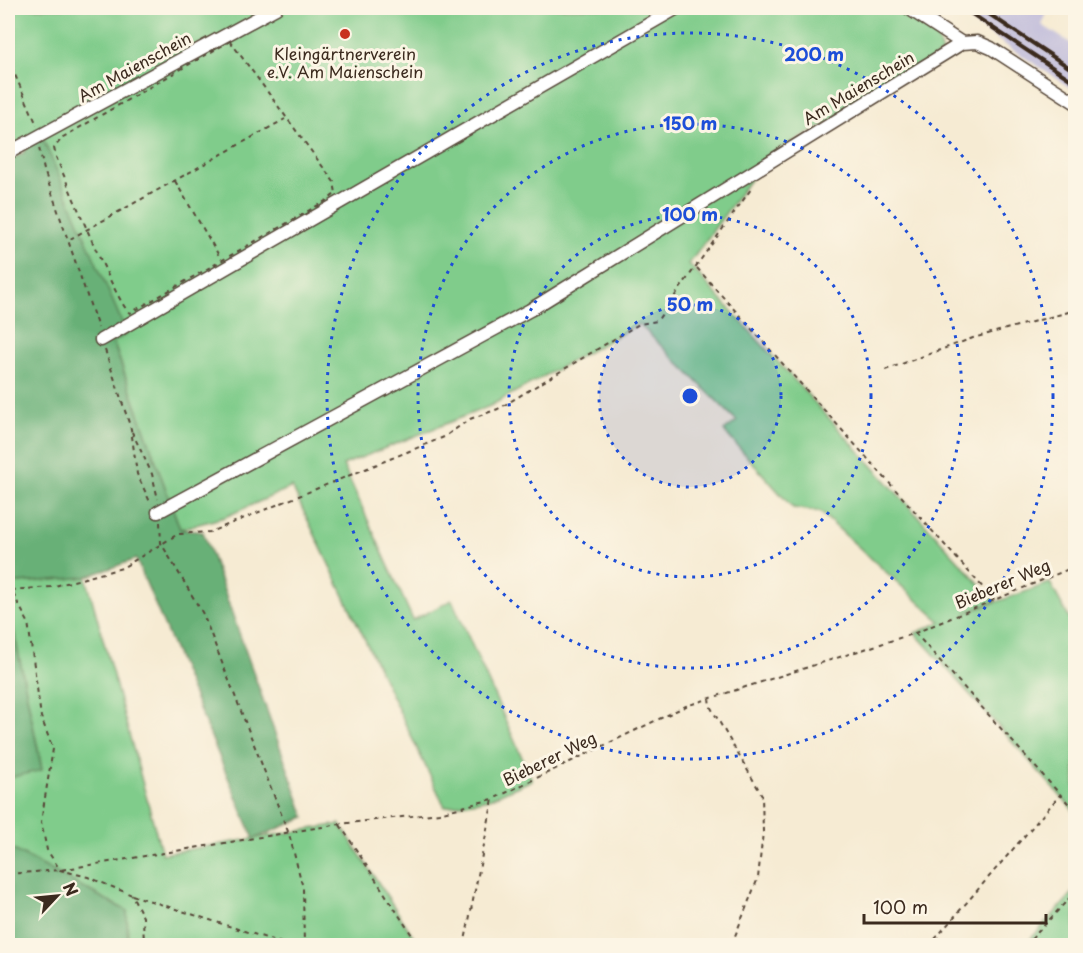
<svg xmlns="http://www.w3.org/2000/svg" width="1083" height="953" viewBox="0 0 1083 953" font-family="'Playpen Sans',sans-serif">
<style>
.industrial{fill:#c4c0db}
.green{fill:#80cc8b;stroke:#5e7b54;stroke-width:1.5}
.forest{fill:#68b077;stroke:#526d4a;stroke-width:1.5}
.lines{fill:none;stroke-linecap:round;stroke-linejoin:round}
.minor-casing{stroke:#574739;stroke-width:15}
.path{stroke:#574739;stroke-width:2;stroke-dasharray:4.5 4.5;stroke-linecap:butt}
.minor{stroke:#fff;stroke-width:12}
.rail{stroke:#3b2a1e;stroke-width:4}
.ring{fill:none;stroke:#1d4ed8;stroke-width:3;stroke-dasharray:3 6}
.poi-dot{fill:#c8321e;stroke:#fcf5e5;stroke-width:2}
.labels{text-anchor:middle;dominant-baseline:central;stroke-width:6;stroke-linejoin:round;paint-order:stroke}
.poi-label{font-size:16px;fill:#3b2a1e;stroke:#fcf5e5}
.street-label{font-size:16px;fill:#3b2a1e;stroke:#fcf5e5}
.centre{fill:#1d4ed8;stroke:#fcf5e5;stroke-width:3}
.ring-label{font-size:18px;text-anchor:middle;font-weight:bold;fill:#1d4ed8;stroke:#fcf5e5;stroke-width:6;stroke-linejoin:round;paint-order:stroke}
</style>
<rect width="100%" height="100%" fill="#fcf5e5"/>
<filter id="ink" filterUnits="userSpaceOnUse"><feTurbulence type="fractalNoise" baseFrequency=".0167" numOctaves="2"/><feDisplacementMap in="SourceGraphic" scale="12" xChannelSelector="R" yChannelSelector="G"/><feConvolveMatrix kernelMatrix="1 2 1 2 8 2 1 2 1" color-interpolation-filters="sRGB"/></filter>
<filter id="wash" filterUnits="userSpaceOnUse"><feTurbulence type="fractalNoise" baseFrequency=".008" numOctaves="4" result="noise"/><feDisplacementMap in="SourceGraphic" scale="24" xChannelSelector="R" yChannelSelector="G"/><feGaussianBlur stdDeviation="1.35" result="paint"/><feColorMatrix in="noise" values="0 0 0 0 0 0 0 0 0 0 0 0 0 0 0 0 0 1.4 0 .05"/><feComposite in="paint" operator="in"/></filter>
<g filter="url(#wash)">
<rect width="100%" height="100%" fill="#f6ebd3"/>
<path class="industrial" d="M 950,8 L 1049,8 L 1042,25 L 1075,46 L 1075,91 Z"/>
<path class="green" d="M 8,8 L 897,8 L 936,34 L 942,53 L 853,109 L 767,156 L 689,264 L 995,601 L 965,613 L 1050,583 L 1075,629 L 1075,812 L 915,633 L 941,622 L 820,512 L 793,508 L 724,431 L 737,421 L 639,324 L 490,406 L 343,465 L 413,620 L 452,600 L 532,780 L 489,799 L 445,807 L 292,487 L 225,517 L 180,529 L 113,341 L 126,334 L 40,133 L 8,149 Z
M 86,577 L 162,854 L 340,824 L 419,945 L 128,945 L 127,911 L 8,847 L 8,778 L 42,769 L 8,602 L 8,584 Z
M 1075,891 L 1075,945 L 1025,945 Z"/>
<path class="forest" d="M 40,132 L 127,334 L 113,342 L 180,529 L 203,532 L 305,817 L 254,839 L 136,559 L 86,577 L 8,584 L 8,161 L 23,153 Z
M 8,602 L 42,770 L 8,778 Z
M 8,847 L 127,911 L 128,945 L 8,945 Z"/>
</g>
<g filter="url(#ink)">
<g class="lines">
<defs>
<path id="minor" d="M 908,8 L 962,43 L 977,42 L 991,48 L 1076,103
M 8,153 L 276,8
M 101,340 L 677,8
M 158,512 L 530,310 L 962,43"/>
</defs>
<use href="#minor" class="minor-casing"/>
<path class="path" d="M 230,41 L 334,182 L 336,193 L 329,199 L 130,313 C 118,307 66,180 56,157 L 54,148 L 63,137 Z
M 8,59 L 37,125
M 39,148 L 44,170 L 98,328
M 175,181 L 221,259
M 70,239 L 285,119
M 697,268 L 995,601
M 105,350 L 131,429 L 137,474 L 151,504
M 885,370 L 973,338 L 1076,310
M 132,432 L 152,474 L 158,499
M 160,522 L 161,543 L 203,614 L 289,834 L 303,888 L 304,946
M 915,633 L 1076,812
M 709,698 L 710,706 L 762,795 L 763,832 L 758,878 L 731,946
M 340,825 L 419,946
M 8,874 L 60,870 L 340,824 L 439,813 L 493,799 L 686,706 L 915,633 L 1076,566
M 132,895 L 291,946
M 144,946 L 143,917 L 132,895 L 88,877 L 60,870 L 47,850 L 41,822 L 53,749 L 41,717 L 28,622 L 11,590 L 51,587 L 122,568 L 178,534 L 210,532 L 444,437 L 470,419 L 498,409 L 639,324 L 657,321 L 751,189
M 464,946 L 493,799
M 929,946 L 1060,795
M 1025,946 L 1076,891"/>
<use href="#minor" class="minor"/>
<path class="rail" d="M 963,8 L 1076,83
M 980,8 L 1076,72"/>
</g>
</g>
<circle cx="690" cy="396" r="91" fill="#1d4ed8" fill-opacity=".12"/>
<g class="ring">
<circle cx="690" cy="396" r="91"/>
<circle cx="690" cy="396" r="181"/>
<circle cx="690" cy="396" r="272"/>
<circle cx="690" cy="396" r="363"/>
</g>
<circle class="poi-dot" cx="345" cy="34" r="6"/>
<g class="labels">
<g class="poi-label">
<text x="345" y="53">Kleingärtnerverein<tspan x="345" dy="18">e.V. Am Maienschein</tspan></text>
</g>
<g class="street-label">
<text transform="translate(134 66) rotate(-29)">Am Maienschein</text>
<text transform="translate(858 87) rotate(-31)">Am Maienschein</text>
<text transform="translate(1002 583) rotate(-23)">Bieberer Weg</text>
<text transform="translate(549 758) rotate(-26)">Bieberer Weg</text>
</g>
</g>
<circle cx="690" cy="396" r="9" class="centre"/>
<g class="ring-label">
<text x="814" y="61">200 m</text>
<text x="690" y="130">150 m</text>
<text x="690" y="221">100 m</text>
<text x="690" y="311">50 m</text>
</g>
<rect width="1083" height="953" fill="none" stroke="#fcf5e5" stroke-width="30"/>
<g transform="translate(57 896) rotate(64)" stroke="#fcf5e5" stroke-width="4.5" paint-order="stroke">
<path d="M0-4.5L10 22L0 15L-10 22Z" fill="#3b2a1e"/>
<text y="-9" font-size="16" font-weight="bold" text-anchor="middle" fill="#3b2a1e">N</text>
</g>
<path d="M864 914v9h182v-9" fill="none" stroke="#3b2a1e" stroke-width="3"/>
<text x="873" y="914" font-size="18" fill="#3b2a1e" stroke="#fcf5e5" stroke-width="4.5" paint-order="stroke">100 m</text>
</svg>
